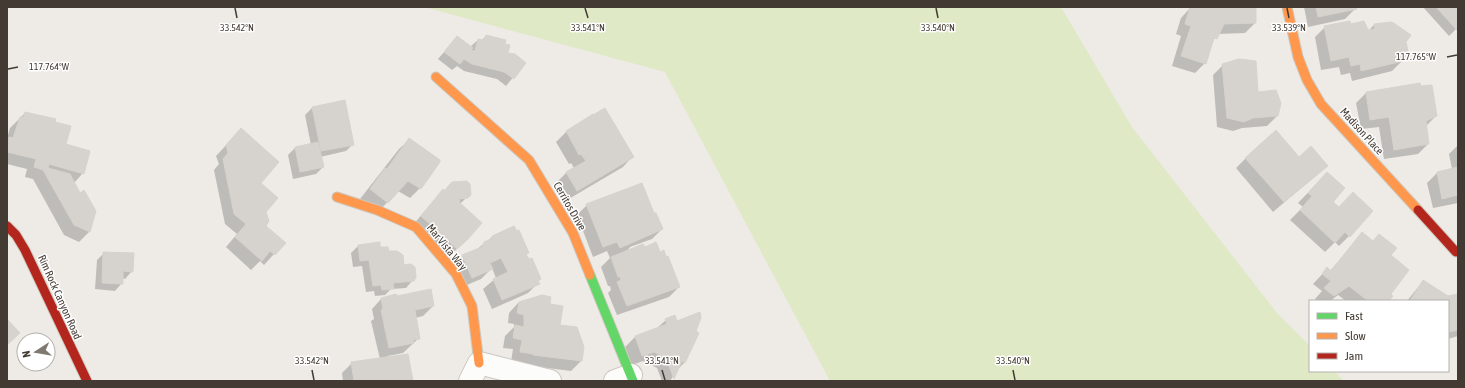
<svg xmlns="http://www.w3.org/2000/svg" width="1465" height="388" viewBox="0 0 1465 388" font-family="'Asap Condensed',sans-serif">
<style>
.green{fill:#dfe9c6}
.shadow{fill:#0003}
.building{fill:#d6d2cd;stroke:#d6d2cc}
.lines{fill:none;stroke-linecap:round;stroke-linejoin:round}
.street-casing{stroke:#cbc7c2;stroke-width:24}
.fast-casing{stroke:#cdc7bd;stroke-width:11}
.slow-casing{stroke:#cdc7bd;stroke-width:11}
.jam-casing{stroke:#cdc7bd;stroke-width:11}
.street{stroke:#fcfcfb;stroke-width:22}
.fast{stroke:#63d668;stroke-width:9}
.slow{stroke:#ff974d;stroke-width:9}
.jam{stroke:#b3261e;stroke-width:9}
.ticks{fill:none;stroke:#433b33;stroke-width:1.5}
.labels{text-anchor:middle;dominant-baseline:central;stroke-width:3;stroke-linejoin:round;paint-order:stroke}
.street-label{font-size:11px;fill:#433b33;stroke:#fff}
.ticks-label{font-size:10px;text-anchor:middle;fill:#433b33;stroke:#fff;stroke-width:3;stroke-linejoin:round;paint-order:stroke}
</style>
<rect width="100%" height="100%" fill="#eeebe6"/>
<path class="green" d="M 424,7 L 1061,7 L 1132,127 L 1277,313 L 1310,346 L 1310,371 L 1334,371 L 1344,381 L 830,381 L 665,72 Z"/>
<path class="shadow" d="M 1191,7 L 1255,7 L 1255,23 L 1245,33 L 1218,34 L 1211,43 L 1205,63 L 1195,73 L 1172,66 L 1181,36 L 1176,34 L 1181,18 Z
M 1304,7 L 1355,7 L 1355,9 L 1345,19 L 1308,27 Z
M 1423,7 L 1458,7 L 1458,32 L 1456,29 L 1449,36 Z
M 1350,25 L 1367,32 L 1374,25 L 1405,42 L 1402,61 L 1392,71 L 1352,81 L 1350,73 L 1341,75 L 1339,67 L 1321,70 L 1315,37 L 1325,27 Z
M 486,36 L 503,45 L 507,53 L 525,63 L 506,86 L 497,79 L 464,71 L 457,66 L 452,70 L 438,59 L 457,37 L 470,47 L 478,40 L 481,41 Z
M 1223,65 L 1258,93 L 1277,116 L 1267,126 L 1242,128 L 1233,131 L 1217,127 L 1213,75 Z
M 1431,87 L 1435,117 L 1426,126 L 1428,144 L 1418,154 L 1384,159 L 1379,127 L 1361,129 L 1356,103 L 1366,93 Z
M 344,101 L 353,144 L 346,151 L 320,157 L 323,167 L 316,174 L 293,179 L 288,155 L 295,148 L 311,145 L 305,115 L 312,108 Z
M 25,113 L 54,123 L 65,144 L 83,173 L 74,183 L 80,194 L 95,211 L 89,232 L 79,242 L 64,235 L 33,179 L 25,177 L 27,169 L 7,164 L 7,138 L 10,128 Z
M 592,115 L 632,157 L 623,167 L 567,200 L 557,182 L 567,172 L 574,168 L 571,163 L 569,164 L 556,142 L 566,132 Z
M 231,140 L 259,183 L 265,211 L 265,226 L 284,243 L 264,265 L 260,261 L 251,270 L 226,247 L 237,234 L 225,224 L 214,170 L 219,164 L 216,156 Z
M 409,140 L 420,188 L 410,198 L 398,191 L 378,212 L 360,199 L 399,149 Z
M 1458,145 L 1458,203 L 1433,208 L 1427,183 L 1437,173 L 1452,169 L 1449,154 Z
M 1246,158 L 1299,158 L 1327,166 L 1273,212 L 1236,168 Z
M 1327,173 L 1331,202 L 1349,236 L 1339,246 L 1335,242 L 1325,252 L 1290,220 L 1303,207 L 1298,203 Z
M 443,190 L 470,194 L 460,204 L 468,239 L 447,258 L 412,226 Z
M 587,205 L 653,215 L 662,229 L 652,239 L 630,247 L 626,252 L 644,248 L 659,253 L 679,287 L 669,297 L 617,315 L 608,293 L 611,290 L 610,286 L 608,286 L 601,267 L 610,258 L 607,251 L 593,257 L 577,215 Z
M 1362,234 L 1389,256 L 1389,294 L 1387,301 L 1346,301 L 1338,295 L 1330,301 L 1318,301 L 1315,299 L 1322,291 L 1313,284 L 1327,269 L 1330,271 Z
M 492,237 L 528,252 L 526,255 L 538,283 L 528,293 L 492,309 L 483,289 L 496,278 L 492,268 L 481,279 L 462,287 L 453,266 L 463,256 L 476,250 Z
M 358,246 L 379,248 L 388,252 L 403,266 L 413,280 L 406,288 L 391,289 L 385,295 L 375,296 L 374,291 L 366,292 L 362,266 L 353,267 L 351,253 Z
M 104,253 L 132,271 L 125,279 L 122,278 L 122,283 L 115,291 L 95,289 L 97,260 Z
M 1423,281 L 1448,297 L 1458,295 L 1458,336 L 1448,339 L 1448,301 L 1407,301 Z
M 396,298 L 433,306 L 423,316 L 415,318 L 419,338 L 403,353 L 387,356 L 412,381 L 343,381 L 342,373 L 352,363 L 380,359 L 371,321 L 374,319 L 372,309 L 381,299 Z
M 519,302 L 549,305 L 559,325 L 581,361 L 571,371 L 524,365 L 511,362 L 513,349 L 503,348 L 505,336 L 514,327 L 514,324 L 508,323 L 509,313 Z
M 666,320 L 685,362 L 677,370 L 670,381 L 662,381 L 657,368 L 643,361 L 632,365 L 625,347 L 635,337 L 656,329 Z"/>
<path class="building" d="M 1190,7 L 1197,9 L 1197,7 L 1256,7 L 1256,23 L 1224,24 L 1217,39 L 1214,38 L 1206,64 L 1181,56 L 1191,26 L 1185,24 Z
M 1316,7 L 1356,7 L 1357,9 L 1318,17 Z
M 1436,7 L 1458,7 L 1458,28 L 1456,29 Z
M 1350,21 L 1351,24 L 1364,21 L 1368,30 L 1375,29 L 1374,24 L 1392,22 L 1411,35 L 1406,42 L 1408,51 L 1403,61 L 1361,71 L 1360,64 L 1351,66 L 1349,57 L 1331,61 L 1324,26 Z
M 486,35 L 506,40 L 505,44 L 510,45 L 508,53 L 515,54 L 526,63 L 514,79 L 504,72 L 472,64 L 464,59 L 460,64 L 444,52 L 457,36 L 473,48 L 471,50 L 475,51 L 478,39 L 484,40 Z
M 1239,59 L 1256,61 L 1258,92 L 1276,90 L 1281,103 L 1278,116 L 1253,118 L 1244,122 L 1227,118 L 1222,64 Z
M 1420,83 L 1421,86 L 1432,85 L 1437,116 L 1426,121 L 1429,144 L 1394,150 L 1389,117 L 1370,120 L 1366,92 Z
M 345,100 L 354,145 L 321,151 L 312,107 Z
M 605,108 L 634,157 L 577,191 L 566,172 L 586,161 L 581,154 L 579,155 L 566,131 L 593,114 L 593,115 Z
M 25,112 L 56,119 L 55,122 L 71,126 L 66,144 L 90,151 L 84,174 L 49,164 L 48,168 L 70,174 L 80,193 L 84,190 L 96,211 L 90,232 L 74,225 L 43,170 L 34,167 L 36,159 L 7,152 L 9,137 L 13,138 L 20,117 L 23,118 Z
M 241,128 L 279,162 L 261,183 L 278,198 L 266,212 L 269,221 L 266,226 L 286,243 L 275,255 L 270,251 L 262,261 L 235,237 L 246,224 L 234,214 L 223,159 L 228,153 L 226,145 Z
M 1276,130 L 1299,157 L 1311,146 L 1328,166 L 1284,202 L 1245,158 Z
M 409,138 L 440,160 L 440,162 L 421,189 L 408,181 L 388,203 L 370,189 L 385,168 L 387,169 Z
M 318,142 L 324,167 L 300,172 L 295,147 Z
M 1458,167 L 1458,195 L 1442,199 L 1437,172 Z
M 1327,172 L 1345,188 L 1333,202 L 1339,207 L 1353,192 L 1373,211 L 1350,237 L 1345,232 L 1335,243 L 1300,210 L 1312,196 L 1308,193 Z
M 467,181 L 470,184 L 471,195 L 468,198 L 459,199 L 460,203 L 482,223 L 468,239 L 457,249 L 421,216 L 443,189 L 444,191 L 452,182 Z
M 642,183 L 654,213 L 656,213 L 663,229 L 620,248 L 617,242 L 603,247 L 586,204 Z
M 514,226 L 517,231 L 519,230 L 529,253 L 526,254 L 529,259 L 532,258 L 541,279 L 538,281 L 540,284 L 502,300 L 493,279 L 508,272 L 501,258 L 490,263 L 493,269 L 472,278 L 462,255 L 482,247 L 484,242 L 493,238 L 492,236 Z
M 1362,232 L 1373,241 L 1379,234 L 1397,248 L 1391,255 L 1409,270 L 1391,294 L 1393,296 L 1389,301 L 1368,301 L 1349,286 L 1334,296 L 1324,288 L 1331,281 L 1322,274 L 1327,267 L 1331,271 Z
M 380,242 L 380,247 L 388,247 L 389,251 L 397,251 L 403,255 L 404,265 L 411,264 L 415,267 L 416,277 L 414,281 L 393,283 L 394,289 L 382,290 L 381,285 L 373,286 L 369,260 L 360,261 L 358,245 Z
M 656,242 L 660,252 L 664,250 L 666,257 L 668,256 L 680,287 L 627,306 L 617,282 L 621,280 L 620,277 L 618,277 L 611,257 L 643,244 L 645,247 Z
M 103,252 L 134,253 L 133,272 L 123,271 L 123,284 L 102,283 Z
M 1423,280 L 1448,296 L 1458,294 L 1458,330 L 1448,332 L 1448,301 L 1410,301 Z
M 431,289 L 434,306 L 415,310 L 420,339 L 413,340 L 414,343 L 389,348 L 381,310 L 383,309 L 381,298 L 396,294 L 397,296 Z
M 542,295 L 551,297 L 550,304 L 563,306 L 560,325 L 577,327 L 584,347 L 582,361 L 533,355 L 533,354 L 520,352 L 522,340 L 513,338 L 515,325 L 524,327 L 524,315 L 517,313 L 519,302 Z
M 700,312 L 701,318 L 696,331 L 699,333 L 685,363 L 682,361 L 674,379 L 666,358 L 654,352 L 642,356 L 635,336 L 667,324 L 665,319 L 675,315 L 677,321 Z
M 7,319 L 20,333 L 7,345 Z
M 408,354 L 413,381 L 354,381 L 351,362 Z"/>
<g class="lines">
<defs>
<path id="street" d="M 470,381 L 479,363 L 550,381
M 615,381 L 631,375"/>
<path id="fast" d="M 590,275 L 633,381"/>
<path id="slow" d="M 1287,7 L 1298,57 L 1307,80 L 1321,104 L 1418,210
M 436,77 L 529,160 L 573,233 L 590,275
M 337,197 L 377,210 L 416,227 L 456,274 L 472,306 L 479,363"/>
<path id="jam" d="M 1418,210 L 1456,252
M 7,226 L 16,235 L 25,250 L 87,381"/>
</defs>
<use href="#street" class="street-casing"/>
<use href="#fast" class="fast-casing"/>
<use href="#slow" class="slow-casing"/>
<use href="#jam" class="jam-casing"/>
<use href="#street" class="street"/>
<use href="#fast" class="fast"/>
<use href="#slow" class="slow"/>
<use href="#jam" class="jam"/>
</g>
<path class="ticks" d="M 235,8 L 237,18M 585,8 L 588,18M 936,8 L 938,18M 1287,8 L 1289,18M 1447,57 L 1457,55M 8,69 L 18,67M 312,370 L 314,380M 662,370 L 665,380M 1013,370 L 1015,380"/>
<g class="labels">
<g class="street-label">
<text transform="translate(1362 131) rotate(48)">Madison Place</text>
<text transform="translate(570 206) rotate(60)">Cerritos Drive</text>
<text transform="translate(447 247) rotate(51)">Mar Vista Way</text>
<text transform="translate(60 297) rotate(66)">Rim Rock Canyon Road</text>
</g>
</g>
<g class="ticks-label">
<text x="237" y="31">33.542°N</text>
<text x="588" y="31">33.541°N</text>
<text x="938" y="31">33.540°N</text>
<text x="1289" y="31">33.539°N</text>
<text x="1416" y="60">117.765°W</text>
<text x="49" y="70">117.764°W</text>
<text x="312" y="364">33.542°N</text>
<text x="662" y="364">33.541°N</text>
<text x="1013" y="364">33.540°N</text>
</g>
<rect width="1465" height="388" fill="none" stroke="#433b33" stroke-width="16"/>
<rect x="1309" y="300" width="140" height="72" fill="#ffffff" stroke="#b4b1ad"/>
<rect x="1317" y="313" width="20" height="6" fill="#63d668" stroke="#b4b1ad"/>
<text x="1345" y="320" font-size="12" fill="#433b33">Fast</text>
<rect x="1317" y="333" width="20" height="6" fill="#ff974d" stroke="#b4b1ad"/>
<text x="1345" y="340" font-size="12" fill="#433b33">Slow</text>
<rect x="1317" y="353" width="20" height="6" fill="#b3261e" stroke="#b4b1ad"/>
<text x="1345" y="360" font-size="12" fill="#433b33">Jam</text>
<g transform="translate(36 352) rotate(258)"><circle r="19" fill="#ffffff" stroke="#b4b1ad"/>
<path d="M0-3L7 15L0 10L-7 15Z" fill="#7f7972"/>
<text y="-6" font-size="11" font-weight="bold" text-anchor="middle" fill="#433b33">N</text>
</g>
</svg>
